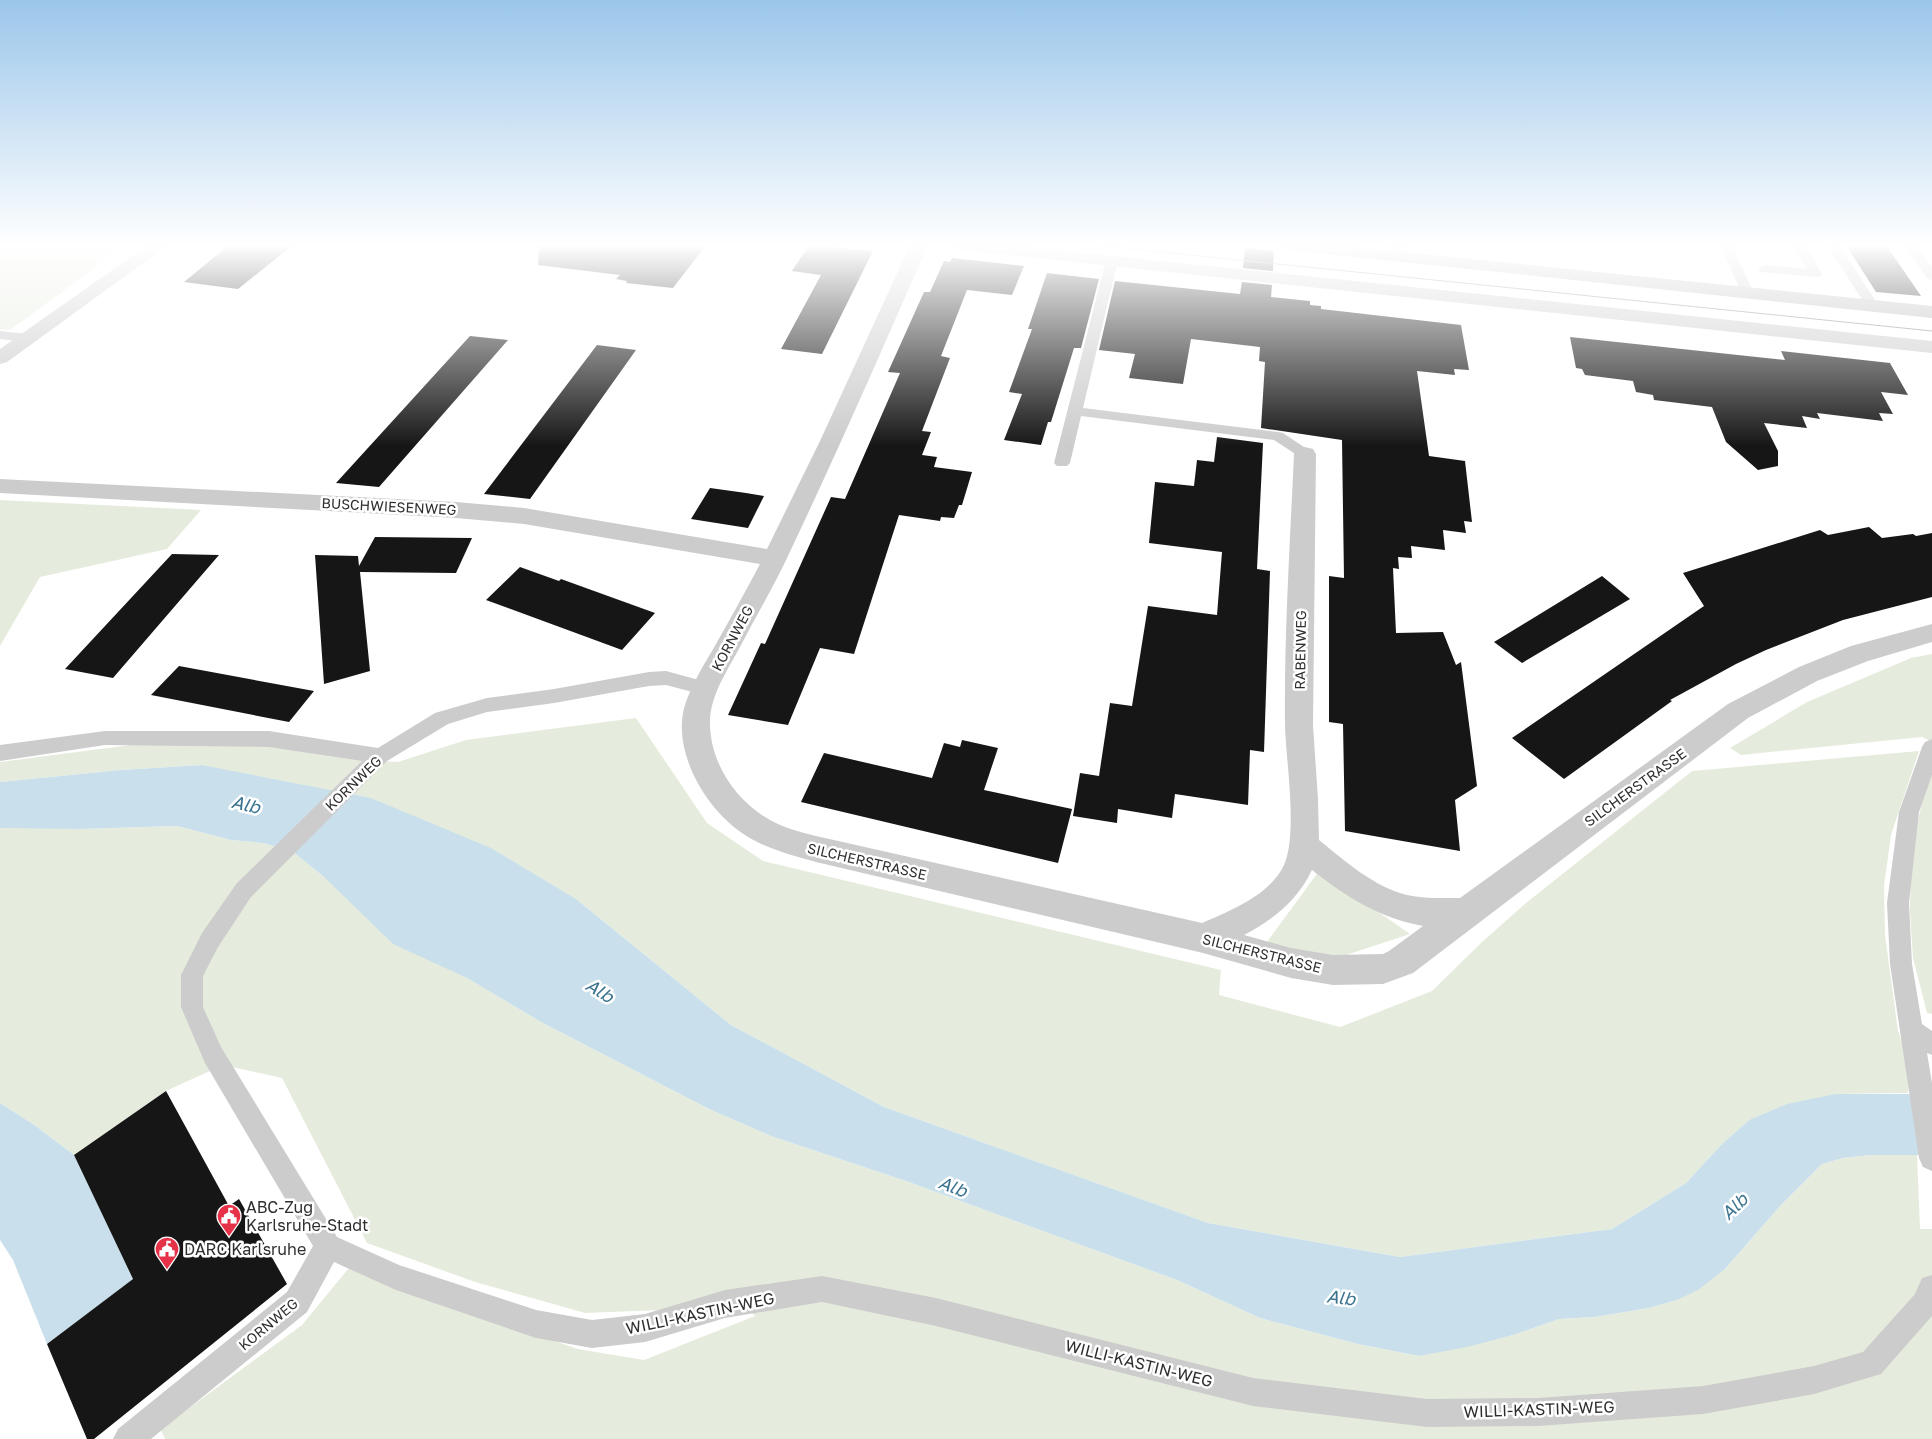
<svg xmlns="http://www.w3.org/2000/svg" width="1932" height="1439" viewBox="0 0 1932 1439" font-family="'Golos Text',sans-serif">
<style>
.green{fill:#e6ecdd}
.water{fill:#c9e0ec}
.building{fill:#161616}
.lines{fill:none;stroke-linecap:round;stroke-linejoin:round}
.lane{fill:#ccc;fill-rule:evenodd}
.street{fill:#ccc;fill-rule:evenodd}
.secondary{fill:#b9b9b9;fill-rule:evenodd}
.tram{stroke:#848484;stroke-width:1}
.labels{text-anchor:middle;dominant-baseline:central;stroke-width:5;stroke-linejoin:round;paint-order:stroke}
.street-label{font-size:14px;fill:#2f2f2f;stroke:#fff}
.near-poi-label{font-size:16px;fill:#2f2f2f;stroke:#fff;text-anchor:start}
.near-street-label{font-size:16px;fill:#2f2f2f;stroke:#fff}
.near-water-label{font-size:18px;font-style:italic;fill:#3d7591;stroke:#fff}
</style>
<rect width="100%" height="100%" fill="#fff"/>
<path class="green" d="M 0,245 L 126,245 L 10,330 L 0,329 Z
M 0,500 L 201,510 L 167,549 L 40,577 L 0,646 Z
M 1932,654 L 1932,742 L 1922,737 L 1741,755 L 1730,748 L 1807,702 L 1911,658 Z
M 636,718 L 707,823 L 763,861 L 1221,970 L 1219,995 L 1340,1027 L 1432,991 L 1482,942 L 1526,903 L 1692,771 L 1919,751 L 1891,835 L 1884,886 L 1885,935 L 1898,1031 L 1911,1066 L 1908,1093 L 1835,1094 L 1749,1120 L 1721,1145 L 1686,1183 L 1612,1229 L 1400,1257 L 1208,1223 L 884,1107 L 731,1025 L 576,899 L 202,765 L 121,770 L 0,782 L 0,762 L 131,745 L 222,743 L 284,748 L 348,759 L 398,762 L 466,740 Z
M 1932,776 L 1932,1014 L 1927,1013 L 1913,958 L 1910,912 L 1911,852 L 1927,780 Z
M 9,826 L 80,829 L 177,826 L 231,840 L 263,843 L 292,851 L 324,877 L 467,978 L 541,1022 L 709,1109 L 771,1136 L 906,1181 L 1177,1280 L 1260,1318 L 1358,1344 L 1419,1356 L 1513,1335 L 1559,1319 L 1595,1317 L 1649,1308 L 1677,1300 L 1725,1269 L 1780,1206 L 1822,1164 L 1843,1158 L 1870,1155 L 1917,1154 L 1920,1229 L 1932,1229 L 1932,1439 L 165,1439 L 161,1430 L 170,1422 L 302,1325 L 353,1263 L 427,1298 L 578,1349 L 644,1360 L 755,1316 L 728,1292 L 662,1310 L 585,1313 L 475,1282 L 367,1243 L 282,1078 L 223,1065 L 166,1091 L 74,1155 L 33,1124 L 0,1103 L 0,828 Z
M 1319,871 L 1410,934 L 1340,957 L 1264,946 Z"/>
<path class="water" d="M 202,765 L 371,798 L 491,848 L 576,899 L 731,1025 L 884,1107 L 1208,1223 L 1400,1257 L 1612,1229 L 1686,1183 L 1721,1145 L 1749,1120 L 1787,1104 L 1835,1094 L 1932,1094 L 1932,1155 L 1870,1155 L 1843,1158 L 1822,1164 L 1780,1206 L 1725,1269 L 1698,1290 L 1677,1300 L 1649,1308 L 1595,1317 L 1559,1319 L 1513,1335 L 1467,1347 L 1419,1356 L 1358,1344 L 1260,1318 L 1177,1280 L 906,1181 L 771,1136 L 709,1109 L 541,1022 L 467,978 L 393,944 L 324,877 L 292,851 L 263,843 L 231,840 L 177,826 L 80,829 L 0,828 L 0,782 L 121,770 Z
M 0,1103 L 33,1124 L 74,1155 L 133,1279 L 47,1344 L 13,1260 L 0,1240 Z"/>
<path class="building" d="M 229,245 L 293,245 L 238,289 L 184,282 Z
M 539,245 L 706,245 L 673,288 L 626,283 L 627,281 L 616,279 L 620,275 L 538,265 Z
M 809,245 L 873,251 L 822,354 L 781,349 L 821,275 L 792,271 Z
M 1846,245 L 1886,245 L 1921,296 L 1876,292 Z
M 1245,248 L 1274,251 L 1273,271 L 1243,268 Z
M 952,258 L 1024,266 L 1012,295 L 967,290 L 941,356 L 950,358 L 922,431 L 931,432 L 922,455 L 937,457 L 934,467 L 972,472 L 962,505 L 959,505 L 954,518 L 941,517 L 940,521 L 899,515 L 854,654 L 820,648 L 788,725 L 728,715 L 761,643 L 765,644 L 831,497 L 845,499 L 900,373 L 888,372 L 924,292 L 930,292 L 944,261 L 950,262 Z
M 1047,273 L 1099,279 L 1081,348 L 1074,348 L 1051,422 L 1048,422 L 1041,445 L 1004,440 L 1022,394 L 1009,392 L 1032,329 L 1028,329 Z
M 1115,281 L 1240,294 L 1242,282 L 1272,285 L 1271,297 L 1310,301 L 1310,305 L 1321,306 L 1321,309 L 1461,325 L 1469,370 L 1454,369 L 1455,375 L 1417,371 L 1429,456 L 1465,461 L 1472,522 L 1464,521 L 1466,533 L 1443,530 L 1445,550 L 1411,546 L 1412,558 L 1398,557 L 1399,569 L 1393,568 L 1396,633 L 1443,632 L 1456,665 L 1461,662 L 1477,786 L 1455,800 L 1460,851 L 1345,831 L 1343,724 L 1329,722 L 1329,576 L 1344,578 L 1342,440 L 1261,428 L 1265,362 L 1259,361 L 1260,347 L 1191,339 L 1183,384 L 1129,378 L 1135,354 L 1099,350 Z
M 470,336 L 508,340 L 379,487 L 336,483 Z
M 1570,337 L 1785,360 L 1781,351 L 1890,363 L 1908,395 L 1881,392 L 1893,414 L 1879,413 L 1883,421 L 1817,413 L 1820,419 L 1802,416 L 1807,428 L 1764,423 L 1778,451 L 1778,466 L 1758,470 L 1726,442 L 1712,407 L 1654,400 L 1653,395 L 1636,392 L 1633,381 L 1585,375 L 1582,369 L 1576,368 Z
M 597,345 L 636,350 L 530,499 L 484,494 Z
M 1217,437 L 1263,443 L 1257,569 L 1270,571 L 1264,752 L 1250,750 L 1248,805 L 1175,794 L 1172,818 L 1118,809 L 1117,823 L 1073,816 L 1080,773 L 1099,776 L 1110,703 L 1132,706 L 1148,606 L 1217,615 L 1222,552 L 1149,543 L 1155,482 L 1194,486 L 1197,460 L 1214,462 Z
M 710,488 L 746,493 L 764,496 L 748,528 L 691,519 Z
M 1869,527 L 1882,538 L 1913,534 L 1916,536 L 1932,533 L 1932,597 L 1843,620 L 1766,650 L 1736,664 L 1670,700 L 1672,701 L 1564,779 L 1512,738 L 1704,606 L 1683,573 L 1820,530 L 1828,535 Z
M 375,537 L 472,538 L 456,573 L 360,572 L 370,671 L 324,684 L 315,555 L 358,556 L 359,566 Z
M 172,554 L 219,555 L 113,678 L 65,669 Z
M 520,567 L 559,581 L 561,579 L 655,613 L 622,650 L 486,600 Z
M 1602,576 L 1630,599 L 1522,663 L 1494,642 Z
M 179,666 L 314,691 L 289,722 L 151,695 Z
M 962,740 L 998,748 L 984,790 L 1072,809 L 1058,863 L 801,802 L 824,753 L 932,778 L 944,743 L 960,747 Z
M 166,1091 L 229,1206 L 239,1199 L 287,1284 L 94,1439 L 87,1439 L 47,1344 L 133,1279 L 74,1155 Z"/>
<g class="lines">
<path class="lane" d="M 1720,245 L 1732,245 L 1754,294 L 1752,297 L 1748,298 L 1742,294 Z
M 1793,245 L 1805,245 L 1822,274 L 1820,277 L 1760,272 L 1758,269 L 1764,265 L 1807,269 Z
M 1827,245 L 1839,245 L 1879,306 L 1878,309 L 1868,309 Z
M 1904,245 L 1916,245 L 1932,267 L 1932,280 L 1928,279 Z
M 1112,256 L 1118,260 L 1083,408 L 1278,432 L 1283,433 L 1310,451 L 1312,454 L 1310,457 L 1300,457 L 1274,440 L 1081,416 L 1070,463 L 1067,466 L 1057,466 L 1054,463 L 1106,260 Z
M 0,331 L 27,334 L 34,338 L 27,342 L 0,339 Z
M 666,671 L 710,683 L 713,688 L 710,693 L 704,695 L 666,685 L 649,686 L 554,703 L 487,712 L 448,724 L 387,761 L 251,897 L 218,947 L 203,976 L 203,1007 L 221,1047 L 337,1237 L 399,1265 L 536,1310 L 592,1320 L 645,1314 L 725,1290 L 822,1276 L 936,1298 L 1253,1378 L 1427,1399 L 1538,1398 L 1703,1386 L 1814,1366 L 1863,1352 L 1915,1294 L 1922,1278 L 1932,1275 L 1932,1316 L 1881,1374 L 1814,1394 L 1703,1414 L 1538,1426 L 1427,1427 L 1253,1406 L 936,1326 L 822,1302 L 725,1318 L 645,1342 L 592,1348 L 536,1338 L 396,1290 L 334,1262 L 307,1312 L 151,1439 L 113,1439 L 118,1429 L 287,1292 L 313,1246 L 205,1063 L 181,1007 L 181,975 L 202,933 L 237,883 L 362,761 L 269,747 L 105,745 L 0,761 L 0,745 L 105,731 L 269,731 L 378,748 L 435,713 L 487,698 L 554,689 L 649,672 Z
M 1932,739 L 1932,775 L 1919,812 L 1909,903 L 1912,964 L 1922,1024 L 1932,1031 L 1932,1055 L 1927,1053 L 1932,1083 L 1932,1171 L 1923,1167 L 1919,1158 L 1890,964 L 1887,903 L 1899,812 L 1922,747 L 1925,742 Z"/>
<path class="street" d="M 148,245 L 168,245 L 7,362 L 0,364 L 0,349 Z
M 910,245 L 928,245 C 882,350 836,455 787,558 C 773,588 756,616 741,645 C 728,670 709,696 710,725 C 711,764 736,801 770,820 C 784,828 800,832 816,836 L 1202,923 C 1230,911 1270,895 1284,865 C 1298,834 1286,761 1285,726 C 1284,635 1290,544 1294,454 L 1297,449 L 1305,447 L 1313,449 L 1316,454 L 1313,725 L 1318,799 L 1319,840 C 1345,861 1374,887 1407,895 C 1424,899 1442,898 1460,898 L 1728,704 L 1799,667 L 1851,646 L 1932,624 L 1932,642 L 1868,661 L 1817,681 L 1748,718 L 1413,973 L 1383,984 L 1333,985 L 1291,978 L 1203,953 L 816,862 C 791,855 763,848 742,833 C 705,808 671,750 685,705 C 692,683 705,663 716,644 C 731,617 746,591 760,564 L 524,524 L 456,518 L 0,493 L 0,479 L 456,502 L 524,508 L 767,549 L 820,441 ZM 1312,870 C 1346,897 1380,918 1423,926 L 1389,951 L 1383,954 L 1333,955 L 1291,948 L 1244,935 C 1274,919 1297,901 1312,870 Z
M 952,245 L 1008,245 L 1932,341 L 1932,353 L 961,250 L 955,249 Z
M 1388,245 L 1406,245 L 1407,256 L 1404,260 L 1398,261 L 1392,260 L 1389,256 Z"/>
<path class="secondary" d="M 1280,245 L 1334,245 L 1932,306 L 1932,318 L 1289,250 L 1283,249 Z"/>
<path class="tram" d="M 1092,245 L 1932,331"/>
</g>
<linearGradient id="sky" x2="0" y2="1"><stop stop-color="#9bc6ea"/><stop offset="0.55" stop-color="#fff"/><stop offset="1" stop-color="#fff" stop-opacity="0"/></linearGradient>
<rect width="1932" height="446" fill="url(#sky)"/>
<defs>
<symbol id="civic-pin" viewBox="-11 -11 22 30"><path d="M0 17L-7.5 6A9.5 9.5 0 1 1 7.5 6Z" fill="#e53248" stroke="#fff"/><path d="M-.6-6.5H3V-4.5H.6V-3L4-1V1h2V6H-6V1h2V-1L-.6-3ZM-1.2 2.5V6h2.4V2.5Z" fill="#fff"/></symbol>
</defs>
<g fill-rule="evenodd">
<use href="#civic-pin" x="215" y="1202" width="28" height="38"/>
<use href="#civic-pin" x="153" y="1235" width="28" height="38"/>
</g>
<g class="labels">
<g class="street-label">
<text transform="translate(389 506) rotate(3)">BUSCHWIESENWEG</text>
<text transform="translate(732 638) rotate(-62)">KORNWEG</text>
<text transform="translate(1300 650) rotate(-89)">RABENWEG</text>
<text transform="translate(353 783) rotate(-44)">KORNWEG</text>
<text transform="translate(1635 787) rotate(-36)">SILCHERSTRASSE</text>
<text transform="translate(867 861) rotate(13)">SILCHERSTRASSE</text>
<text transform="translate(1262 953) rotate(14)">SILCHERSTRASSE</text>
<text transform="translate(268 1324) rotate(-40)">KORNWEG</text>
</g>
<g class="near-poi-label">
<text x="246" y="1207">ABC-Zug<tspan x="246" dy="18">Karlsruhe-Stadt</tspan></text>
<text x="184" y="1249">DARC Karlsruhe</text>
</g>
<g class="near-street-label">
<text transform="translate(700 1313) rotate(-12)">WILLI-KASTIN-WEG</text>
<text transform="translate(1139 1363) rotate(14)">WILLI-KASTIN-WEG</text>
<text transform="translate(1539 1409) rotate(-2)">WILLI-KASTIN-WEG</text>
</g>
<g class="near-water-label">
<text transform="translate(246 804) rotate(13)">Alb</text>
<text transform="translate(600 990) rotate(32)">Alb</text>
<text transform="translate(953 1186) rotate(21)">Alb</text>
<text transform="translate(1734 1206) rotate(-45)">Alb</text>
<text transform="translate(1341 1297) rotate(7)">Alb</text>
</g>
</g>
</svg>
